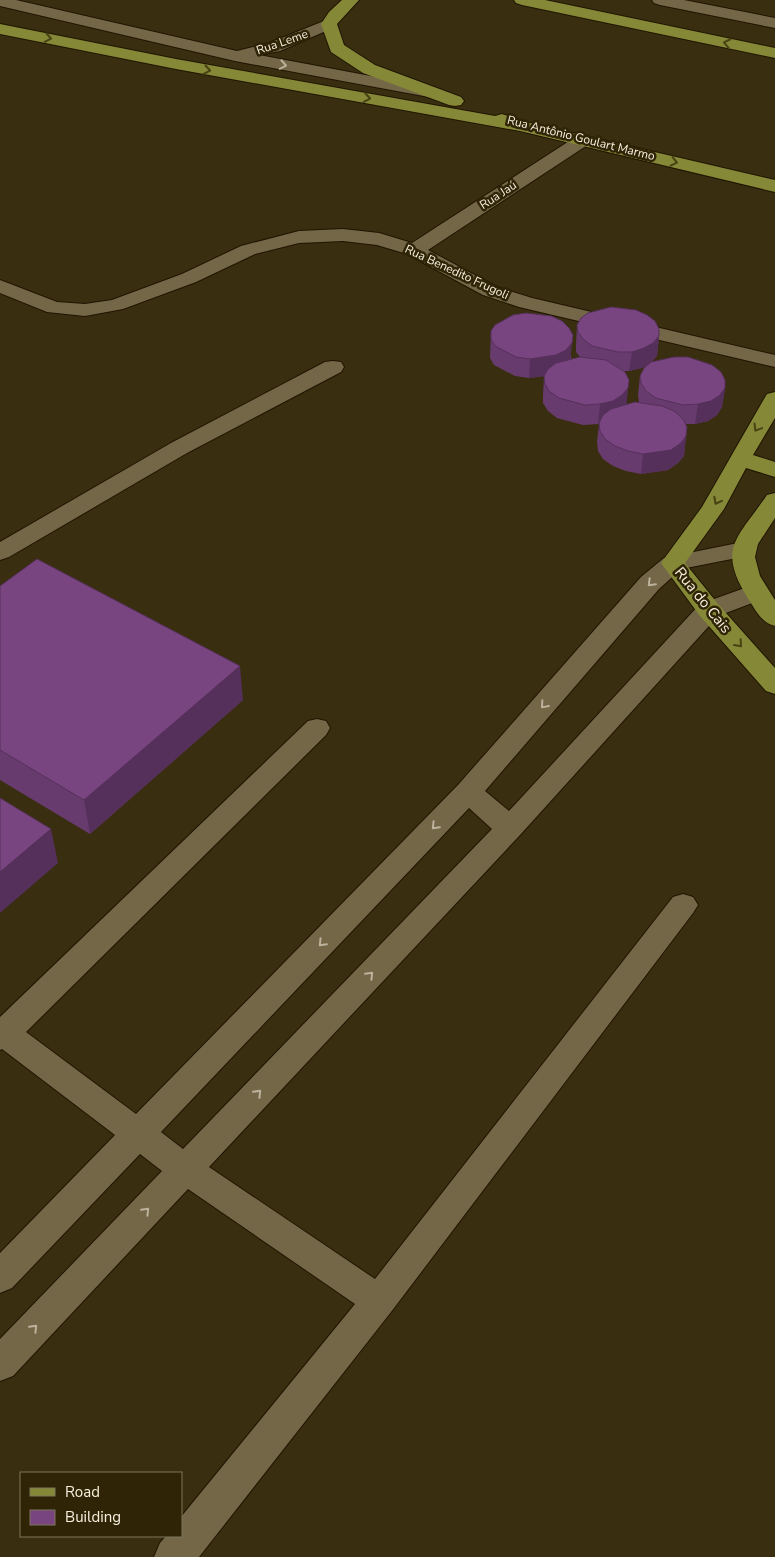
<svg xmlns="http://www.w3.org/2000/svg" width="775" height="1557" viewBox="0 0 775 1557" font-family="'Nunito Sans',sans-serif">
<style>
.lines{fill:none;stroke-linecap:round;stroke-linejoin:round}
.minor-casing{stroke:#201500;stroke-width:2}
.major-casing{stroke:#201500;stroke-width:2}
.minor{fill:#736748;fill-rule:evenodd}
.major{fill:#858836;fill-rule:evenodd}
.wall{fill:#683b6e;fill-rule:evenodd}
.shaded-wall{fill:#55305a}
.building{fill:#794580;stroke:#55305a}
.oneway{stroke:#494214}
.oneway2{stroke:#bcb29b}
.labels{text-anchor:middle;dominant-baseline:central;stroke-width:5;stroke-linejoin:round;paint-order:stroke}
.far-street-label{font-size:12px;fill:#f7f0df;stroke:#2f2406}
.street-label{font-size:15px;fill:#f7f0df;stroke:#2f2406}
</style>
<rect width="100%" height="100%" fill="#392e10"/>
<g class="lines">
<defs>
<path id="minor" d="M 0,0 L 16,0 L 237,51 L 269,43 L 329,19 L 335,21 L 337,24 L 335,27 L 280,51 L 259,55 L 429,87 L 435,88 L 438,92 L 435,96 L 429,97 L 235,61 L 0,6 Z
M 652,0 L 684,0 L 775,18 L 775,28 L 660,5 L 654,3 Z
M 583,135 L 589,136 L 592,140 L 589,144 L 428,250 L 497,287 L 532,298 L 775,355 L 775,367 L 519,307 L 483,295 L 407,254 L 377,245 L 343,241 L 299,243 L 255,254 L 196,282 L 123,309 L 85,316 L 47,312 L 0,293 L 0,280 L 57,302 L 85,304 L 112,300 L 182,274 L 241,246 L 299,231 L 343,229 L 379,233 L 412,243 L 577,136 Z
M 333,361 L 341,362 L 344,367 L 341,372 L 187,453 L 9,557 L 0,560 L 0,542 L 171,443 L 325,362 Z
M 743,542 L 752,545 L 755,550 L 752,555 L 681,569 L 659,589 L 485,791 L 509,811 L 700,604 L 756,584 L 765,586 L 768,592 L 765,598 L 718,616 L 520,835 L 209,1167 L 375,1279 L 673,897 L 683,894 L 693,897 L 698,905 L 693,913 L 391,1312 L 199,1557 L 154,1557 L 160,1543 L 166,1536 L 181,1536 L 181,1517 L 355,1304 L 188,1189 L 13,1376 L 0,1381 L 0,1339 L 162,1171 L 140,1154 L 12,1288 L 0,1293 L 0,1253 L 115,1135 L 2,1049 L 0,1050 L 0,1017 L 308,721 L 317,719 L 326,721 L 330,728 L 326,735 L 26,1032 L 136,1114 L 458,785 L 641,577 L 664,558 ZM 469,808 L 492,829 L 183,1149 L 161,1132 Z"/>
<path id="major" d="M 342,0 L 359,0 L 337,24 L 344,45 L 375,65 L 461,97 L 464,101 L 461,105 L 455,106 L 449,105 L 363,73 L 331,52 L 321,24 L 329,12 Z
M 514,0 L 545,0 L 775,48 L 775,58 L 522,5 L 516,3 Z
M 0,24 L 176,59 L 495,116 L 502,114 L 526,122 L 775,180 L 775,192 L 520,131 L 176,69 L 0,34 Z
M 775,392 L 775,418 L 753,455 L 775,462 L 775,477 L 746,468 L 724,509 L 685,563 L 718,604 L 775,668 L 775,694 L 766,691 L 700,616 L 661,563 L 702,507 L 764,399 L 767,394 Z
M 775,493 L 775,518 L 758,544 L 755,557 L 760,576 L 775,600 L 775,626 C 762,623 756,611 749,600 C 716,548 737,539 767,495 Z"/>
</defs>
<use href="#minor" class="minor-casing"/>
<use href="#major" class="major-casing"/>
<use href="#minor" class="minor"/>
<use href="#major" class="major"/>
</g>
<path class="wall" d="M 577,325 L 659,336 L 657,356 L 651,362 L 725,388 L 722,407 L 717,415 L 708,421 L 695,424 L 686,424 L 686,436 L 684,456 L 678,463 L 668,470 L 641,474 L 626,471 L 613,466 L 603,459 L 598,451 L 597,442 L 599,424 L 583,425 L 557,418 L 548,411 L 543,403 L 543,396 L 544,376 L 529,378 L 515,376 L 494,365 L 490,358 L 491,331 L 571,355 L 571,359 L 580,357 L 576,352 L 576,345 ZM 650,363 L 640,376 L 638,395 L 639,403 L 626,405 L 629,380 L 624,371 L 629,371 L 642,368 Z
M 0,586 L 243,700 L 90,834 L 0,780 Z"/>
<path class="shaded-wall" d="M 573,335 L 570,362 L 555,375 L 529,378 L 530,359 Z
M 659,336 L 657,356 L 651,363 L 642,368 L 629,371 L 632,352 Z
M 628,388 L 626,408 L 611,421 L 598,424 L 600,404 Z
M 725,388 L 722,407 L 717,415 L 708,421 L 695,424 L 698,404 Z
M 686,436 L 684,456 L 678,463 L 668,470 L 641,474 L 643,454 Z
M 240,666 L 243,700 L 90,834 L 84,800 Z
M 51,829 L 58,863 L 0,913 L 0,872 Z"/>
<path class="building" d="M 611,307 L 636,310 L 647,315 L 655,321 L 659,329 L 659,336 L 653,343 L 644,348 L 632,352 L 618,352 L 592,346 L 583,339 L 578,332 L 577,325 L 581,318 L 588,313 Z
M 526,313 L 551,316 L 562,321 L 569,328 L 573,335 L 572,343 L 566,350 L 556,355 L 530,359 L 516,357 L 495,346 L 491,339 L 491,331 L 495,325 L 513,315 Z
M 580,357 L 606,360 L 625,372 L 629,380 L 628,388 L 622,395 L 613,401 L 600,404 L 585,405 L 559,398 L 549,391 L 545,384 L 544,376 L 548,369 L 556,363 Z
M 674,357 L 688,357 L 712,365 L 721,372 L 725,380 L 725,388 L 720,395 L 711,401 L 698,404 L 683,405 L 656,398 L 646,391 L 641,383 L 640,376 L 644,368 L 651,362 Z
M 635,402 L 662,406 L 674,411 L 683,419 L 687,427 L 686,436 L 681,443 L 671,450 L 643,454 L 628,451 L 615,446 L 605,439 L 600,431 L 599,423 L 603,415 L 611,409 Z
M 37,559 L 240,666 L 84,800 L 0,750 L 0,586 Z
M 0,798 L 51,829 L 0,872 Z"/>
<defs><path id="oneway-chevron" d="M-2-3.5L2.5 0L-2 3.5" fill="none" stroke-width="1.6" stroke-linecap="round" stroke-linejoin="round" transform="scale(1.25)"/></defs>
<g class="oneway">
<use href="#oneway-chevron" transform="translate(48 38) rotate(11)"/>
<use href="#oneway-chevron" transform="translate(727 43) rotate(-168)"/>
<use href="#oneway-chevron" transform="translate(207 70) rotate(10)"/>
<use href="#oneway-chevron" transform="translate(367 98) rotate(10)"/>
<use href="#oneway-chevron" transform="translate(674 162) rotate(13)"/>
<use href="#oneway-chevron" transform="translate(757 428) rotate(121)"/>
<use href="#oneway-chevron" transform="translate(717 501) rotate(118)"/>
<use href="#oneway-chevron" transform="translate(739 644) rotate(48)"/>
</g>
<g class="oneway2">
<use href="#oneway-chevron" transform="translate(283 65) rotate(11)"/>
<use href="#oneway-chevron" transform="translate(651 583) rotate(135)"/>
<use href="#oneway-chevron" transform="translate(544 705) rotate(131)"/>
<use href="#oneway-chevron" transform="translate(435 826) rotate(134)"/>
<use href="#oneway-chevron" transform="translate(322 943) rotate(134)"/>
<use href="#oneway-chevron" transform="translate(370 975) rotate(-46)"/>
<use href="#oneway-chevron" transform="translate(258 1093) rotate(-46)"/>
<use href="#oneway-chevron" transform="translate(146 1211) rotate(-46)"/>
<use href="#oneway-chevron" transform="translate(34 1328) rotate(-46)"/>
</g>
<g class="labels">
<g class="far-street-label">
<text transform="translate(282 42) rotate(-19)">Rua Leme</text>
<text transform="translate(581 138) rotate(14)">Rua Antônio Goulart Marmo</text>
<text transform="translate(498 195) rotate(-33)">Rua Jaú</text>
<text transform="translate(457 272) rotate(25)">Rua Benedito Frugoli</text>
</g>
<g class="street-label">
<text transform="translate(703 600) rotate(51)">Rua do Cais</text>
</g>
</g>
<rect x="20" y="1472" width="162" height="65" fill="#2f2406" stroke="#7f765d"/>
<rect x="30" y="1488" width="25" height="8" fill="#858836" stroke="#7f765d"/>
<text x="65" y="1497" font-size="15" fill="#f7f0df">Road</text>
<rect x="30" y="1510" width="25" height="15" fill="#794580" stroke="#7f765d"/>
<text x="65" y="1522" font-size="15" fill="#f7f0df">Building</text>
</svg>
